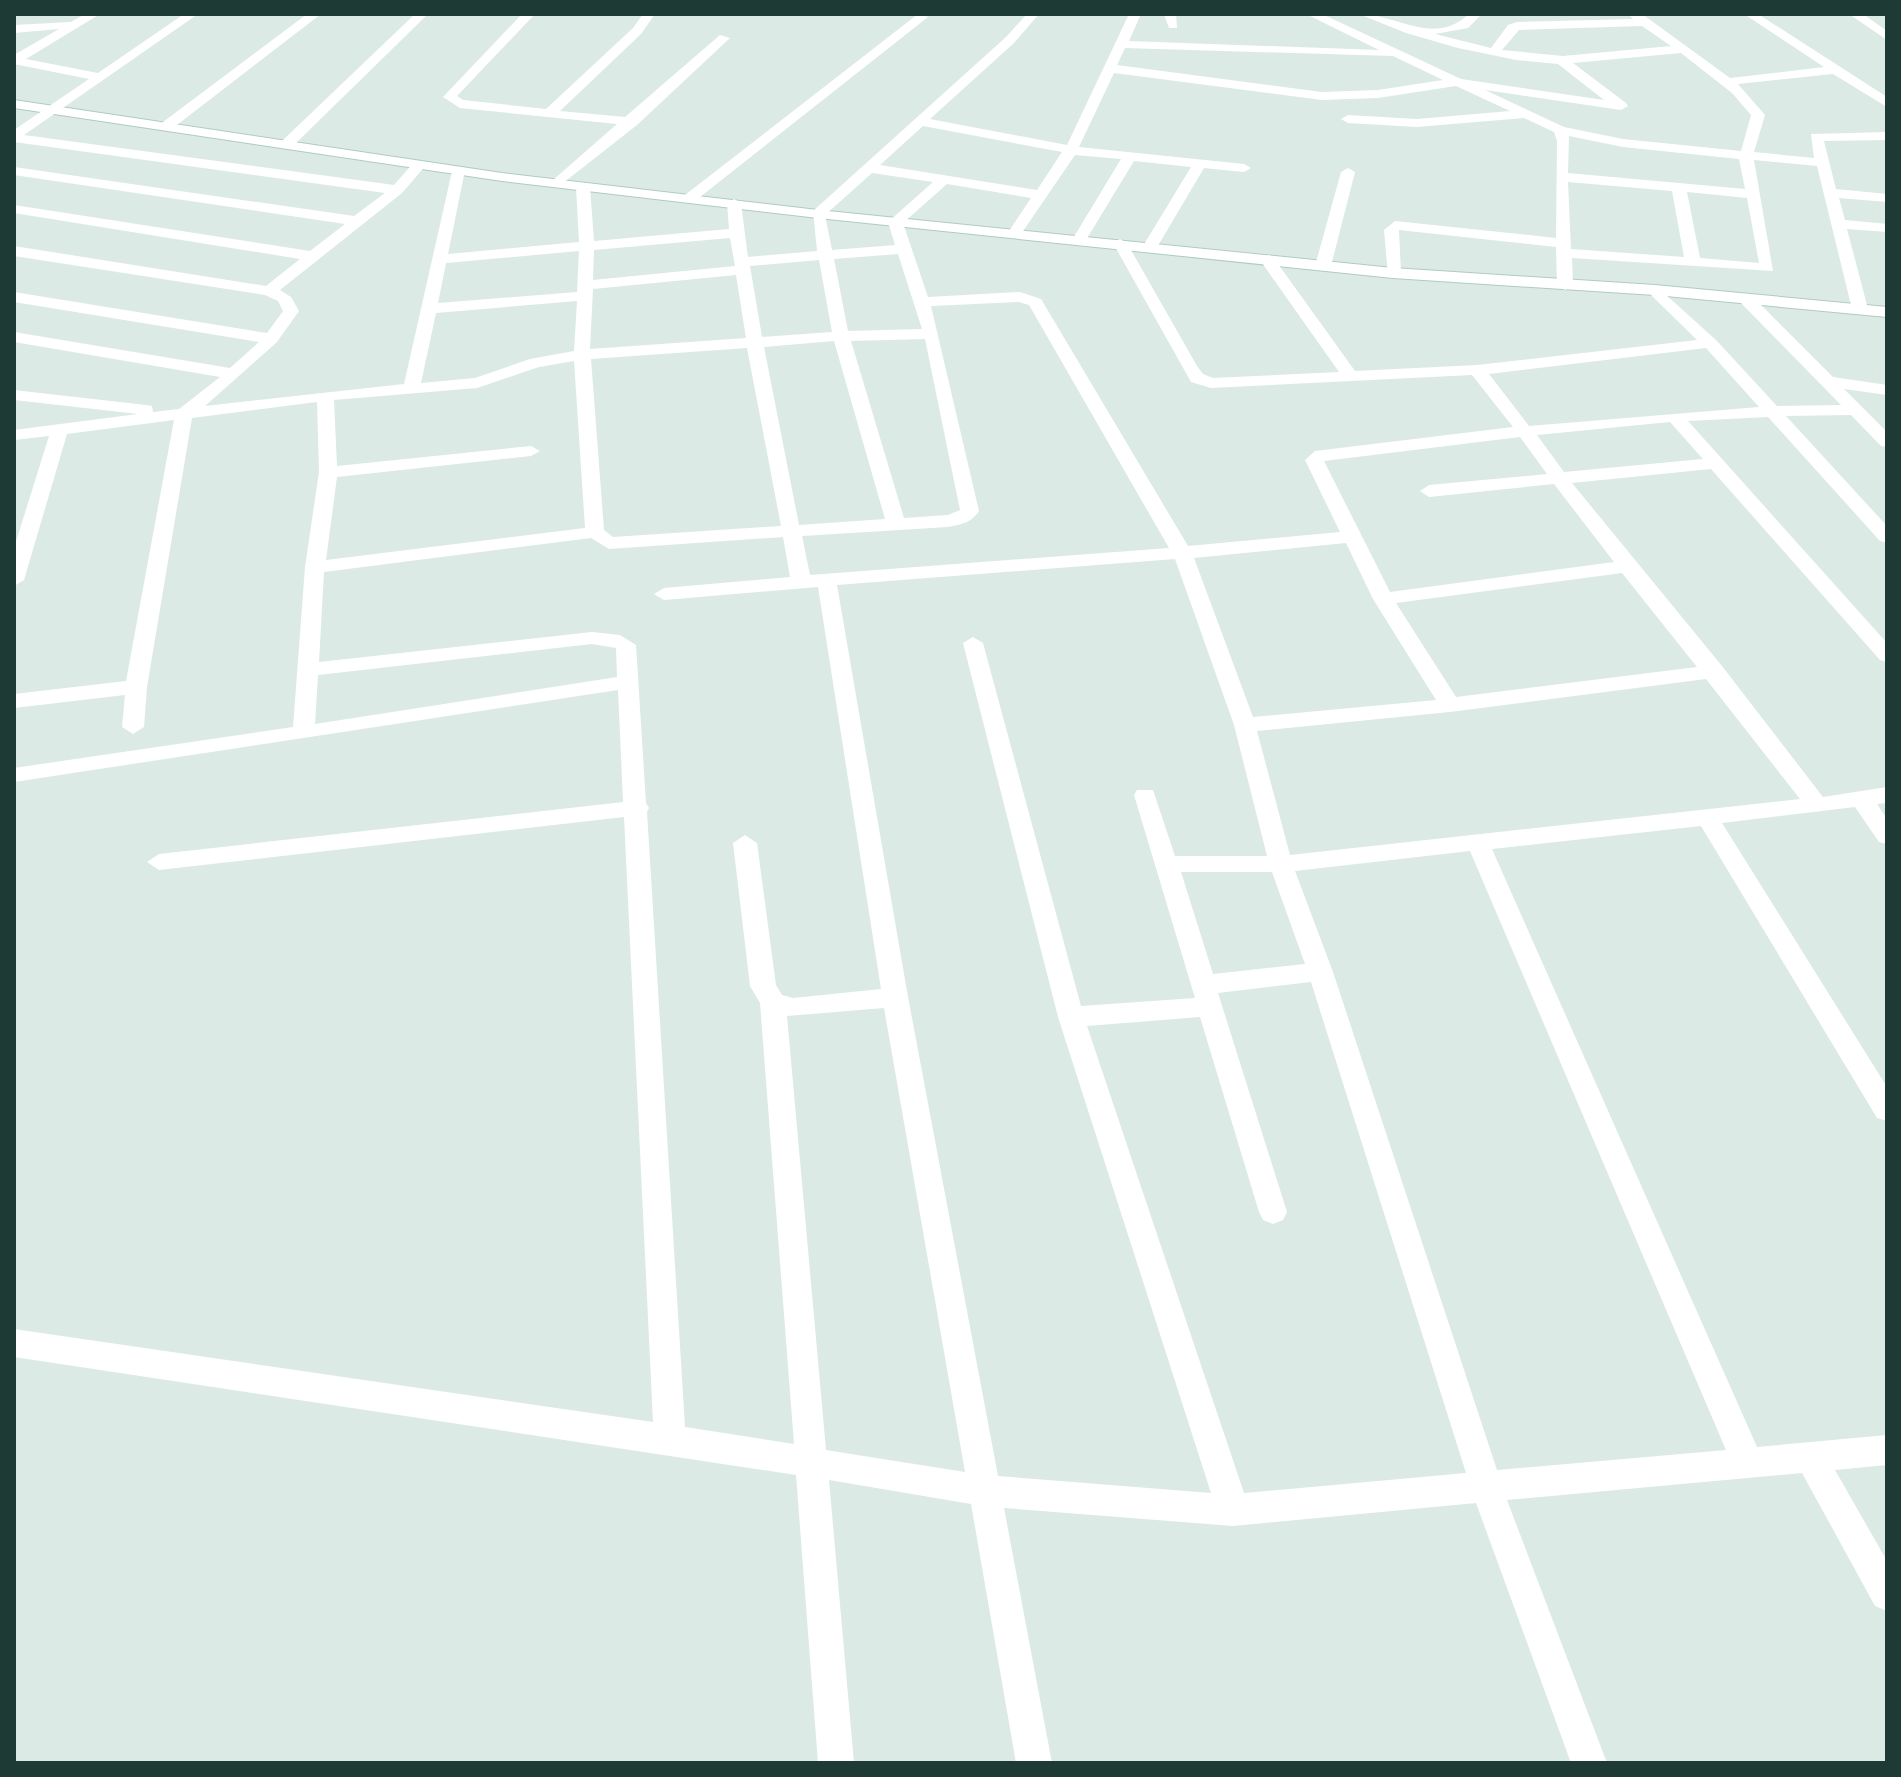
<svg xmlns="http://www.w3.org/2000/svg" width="1901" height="1777" viewBox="0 0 1901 1777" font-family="Quicksand,sans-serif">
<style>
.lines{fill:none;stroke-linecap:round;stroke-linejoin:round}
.secondary-casing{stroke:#afcbc2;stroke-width:2}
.street{fill:#fff;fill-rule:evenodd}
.secondary{fill:#fff;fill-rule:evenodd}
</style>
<rect width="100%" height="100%" fill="#dceae5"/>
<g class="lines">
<defs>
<path id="secondary" d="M 14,100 L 502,173 L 818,210 L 1393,268 L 1655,285 L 1887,307 L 1887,317 L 1655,295 L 1393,278 L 818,218 L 502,181 L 14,108 Z"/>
</defs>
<use href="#secondary" class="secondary-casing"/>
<path class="street" d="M 85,14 L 100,14 L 26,59 L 98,73 L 184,14 L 198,14 L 24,135 L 394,185 L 415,161 L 427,164 L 402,193 L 280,290 L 291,297 L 299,311 L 277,342 L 205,406 L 404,384 L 453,167 L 465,170 L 448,254 L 579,242 L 576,187 L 583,183 L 590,187 L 594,241 L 729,229 L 727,203 L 734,199 L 741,203 L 748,257 L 817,251 L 813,211 L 1006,37 L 1027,14 L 1039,14 L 1014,43 L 930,119 L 1067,145 L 1129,14 L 1141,14 L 1129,41 L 1379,50 L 1306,14 L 1322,14 L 1461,79 L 1604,100 L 1558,64 L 1516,60 L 1458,48 L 1406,33 L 1359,14 C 1398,14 1433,47 1469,14 L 1482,14 L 1468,28 L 1435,34 L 1491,48 L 1508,25 L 1517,22 L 1633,19 L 1628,14 L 1642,14 L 1730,78 L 1824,67 L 1744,14 L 1758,14 L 1887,97 L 1887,107 L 1833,74 L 1738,84 L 1765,115 L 1754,152 L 1814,158 L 1811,134 L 1887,132 L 1887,140 L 1824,141 L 1836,189 L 1887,194 L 1887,202 L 1839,198 L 1845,220 L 1887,224 L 1887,232 L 1847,229 L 1868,309 L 1860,314 L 1852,309 L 1817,166 L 1754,160 L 1773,271 L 1572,258 L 1573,285 L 1565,290 L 1557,285 L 1556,247 L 1399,230 L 1401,273 L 1388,276 L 1384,230 L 1395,221 L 1556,238 L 1557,141 L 1554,132 L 1524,118 L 1417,127 L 1348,123 L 1341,119 L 1348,115 L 1417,119 L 1510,111 L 1456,86 L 1378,98 L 1322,100 L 1114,73 L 1079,147 L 1244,164 L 1251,168 L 1244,172 L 1204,168 L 1156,249 L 1143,246 L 1191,167 L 1134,161 L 1086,240 L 1079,244 L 1072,240 L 1121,159 L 1075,155 L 1019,237 L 1007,234 L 1031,198 L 947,184 L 903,223 L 928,297 L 1020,292 L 1041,299 L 1188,546 L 1340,532 L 1305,460 L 1315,451 L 1513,427 L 1472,375 L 1211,388 L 1191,382 L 1113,243 L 1120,239 L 1127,243 L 1197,366 L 1203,374 L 1213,378 L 1339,372 L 1260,260 L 1268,255 L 1273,257 L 1355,371 L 1477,365 L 1697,340 L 1649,293 L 1647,290 L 1655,285 L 1716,340 L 1777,406 L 1841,405 L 1739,301 L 1739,295 L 1751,295 L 1833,377 L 1887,385 L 1887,395 L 1844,389 L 1887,432 L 1887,447 L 1881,446 L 1851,415 L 1786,416 L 1887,526 L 1887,543 L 1880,541 L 1768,417 L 1688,421 L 1887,643 L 1887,662 L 1880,660 L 1711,469 L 1572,483 L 1722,666 L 1823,797 L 1887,787 L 1887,803 L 1877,804 L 1887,819 L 1887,844 L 1879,842 L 1855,807 L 1722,823 L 1887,1087 L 1887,1121 L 1877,1118 L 1701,826 L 1492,849 L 1757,1447 L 1887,1435 L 1887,1465 L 1835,1470 L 1887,1561 L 1887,1611 L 1875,1606 L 1802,1473 L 1507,1500 L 1607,1763 L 1571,1763 L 1476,1503 L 1233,1526 L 1004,1508 L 1052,1763 L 1016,1763 L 971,1504 L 829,1480 L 854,1763 L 818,1763 L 796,1475 L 14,1357 L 14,1329 L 653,1422 L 624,817 L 159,870 L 147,862 L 159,854 L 623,802 L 618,690 L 14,782 L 14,768 L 293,727 L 305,567 L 319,472 L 317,402 L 192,418 L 147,687 L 144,727 L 133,734 L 122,727 L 125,695 L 14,708 L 14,694 L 126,681 L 174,420 L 67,434 L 24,580 L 14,586 L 14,548 L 49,436 L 14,440 L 14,430 L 138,414 L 14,400 L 14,390 L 146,405 L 152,406 L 153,412 L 179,409 L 220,377 L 14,342 L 14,332 L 230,368 L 259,342 L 14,302 L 14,292 L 267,333 L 283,311 L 278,301 L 265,295 L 14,256 L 14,246 L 266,286 L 300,259 L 14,213 L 14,205 L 310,251 L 345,224 L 14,175 L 14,167 L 354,216 L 385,193 L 14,142 L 14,130 L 89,79 L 14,64 L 14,55 L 59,29 L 14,33 L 14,25 L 71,22 ZM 1642,26 L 1671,46 L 1563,56 L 1502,50 L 1519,30 ZM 1125,48 L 1393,56 L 1443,80 L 1378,90 L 1322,92 L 1117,65 ZM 1681,53 L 1732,93 L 1751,115 L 1741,151 L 1623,139 L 1564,127 L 1485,90 L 1621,110 L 1628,106 L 1626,103 L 1573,63 ZM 923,126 L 1062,152 L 1037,190 L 880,165 ZM 1569,136 L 1623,147 L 1739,159 L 1745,189 L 1568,173 ZM 872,173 L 933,182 L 888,222 L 895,245 L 832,250 L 825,215 ZM 1568,182 L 1672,191 L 1684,257 L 1571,249 ZM 1687,192 L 1747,198 L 1759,263 L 1700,258 ZM 730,238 L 735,266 L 593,280 L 594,250 ZM 579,251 L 577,292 L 438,303 L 446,263 ZM 898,254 L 922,329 L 848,331 L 834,259 ZM 819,260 L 832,332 L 762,337 L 750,266 ZM 736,275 L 746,338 L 590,349 L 593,289 ZM 577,301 L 574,351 L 530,359 L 475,378 L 421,383 L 436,313 ZM 1019,302 L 1029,305 L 1169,548 L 810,575 L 802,536 L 948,527 C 962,524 971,523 979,511 L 931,306 ZM 925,339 L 960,510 L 948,515 L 904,518 L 851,341 ZM 834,341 L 885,519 L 799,525 L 764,347 ZM 747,348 L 781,526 L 613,537 L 604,530 L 591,359 ZM 1706,348 L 1759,407 L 1529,426 L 1489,374 ZM 574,361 L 585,528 L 326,560 L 337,477 L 531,456 L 540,451 L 531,446 L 337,466 L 334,400 L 477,388 L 539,367 ZM 1670,422 L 1703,459 L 1564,472 L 1537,435 ZM 1520,437 L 1547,474 L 1429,485 L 1420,491 L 1429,497 L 1554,484 L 1614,562 L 1390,592 L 1324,461 ZM 783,537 L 790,577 L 664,588 L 654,594 L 664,600 L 818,587 L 881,989 L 793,998 L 782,995 L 776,985 L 757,843 L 745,835 L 733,843 L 750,986 L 760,1003 L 794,1444 L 685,1427 L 647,812 L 649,808 L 646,803 L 636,645 L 620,635 L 592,632 L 319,662 L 324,572 L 591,538 L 609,549 ZM 1346,543 L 1373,599 L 1436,700 L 1253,717 L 1194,558 ZM 1175,559 L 1234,725 L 1267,856 L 1175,856 L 1153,790 L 1137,790 L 1134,795 L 1195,998 L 1081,1006 L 983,643 L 973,637 L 963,643 L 1058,1017 L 1211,1493 L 998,1476 L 908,997 L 837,585 ZM 1622,573 L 1697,667 L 1456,697 L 1396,603 ZM 592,644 L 616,648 L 617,677 L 315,724 L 318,675 ZM 1706,679 L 1800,799 L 1290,855 L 1257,731 L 1450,712 ZM 1470,851 L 1726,1450 L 1497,1470 L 1333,972 L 1295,871 ZM 1181,872 L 1272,872 L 1305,964 L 1213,974 ZM 1311,982 L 1466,1473 L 1244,1493 L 1087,1026 L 1200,1017 L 1259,1212 L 1263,1220 L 1273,1224 L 1283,1220 L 1287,1212 L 1218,993 ZM 884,1008 L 965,1472 L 826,1450 L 787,1016 Z
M 307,14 L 321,14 L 173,128 L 163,128 L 163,122 Z
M 415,14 L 428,14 L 293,146 L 283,146 L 283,140 Z
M 522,14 L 535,14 L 457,96 L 463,100 L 546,109 L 633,28 L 643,14 L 655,14 L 641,34 L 560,111 L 625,117 L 720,35 L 730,38 L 637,125 L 558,187 L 553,186 L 553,180 L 617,124 L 460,108 L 443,97 Z
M 918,14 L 928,17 L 695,201 L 685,201 L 685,195 Z
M 1164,14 L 1176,14 L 1177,28 L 1169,28 Z
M 1849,14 L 1863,14 L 1887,31 L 1887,40 Z
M 1348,168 L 1355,172 L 1331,266 L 1318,269 L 1315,266 L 1341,172 Z"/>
<use href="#secondary" class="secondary"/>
</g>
<rect width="1901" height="1777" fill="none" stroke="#1d3b34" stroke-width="32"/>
</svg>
